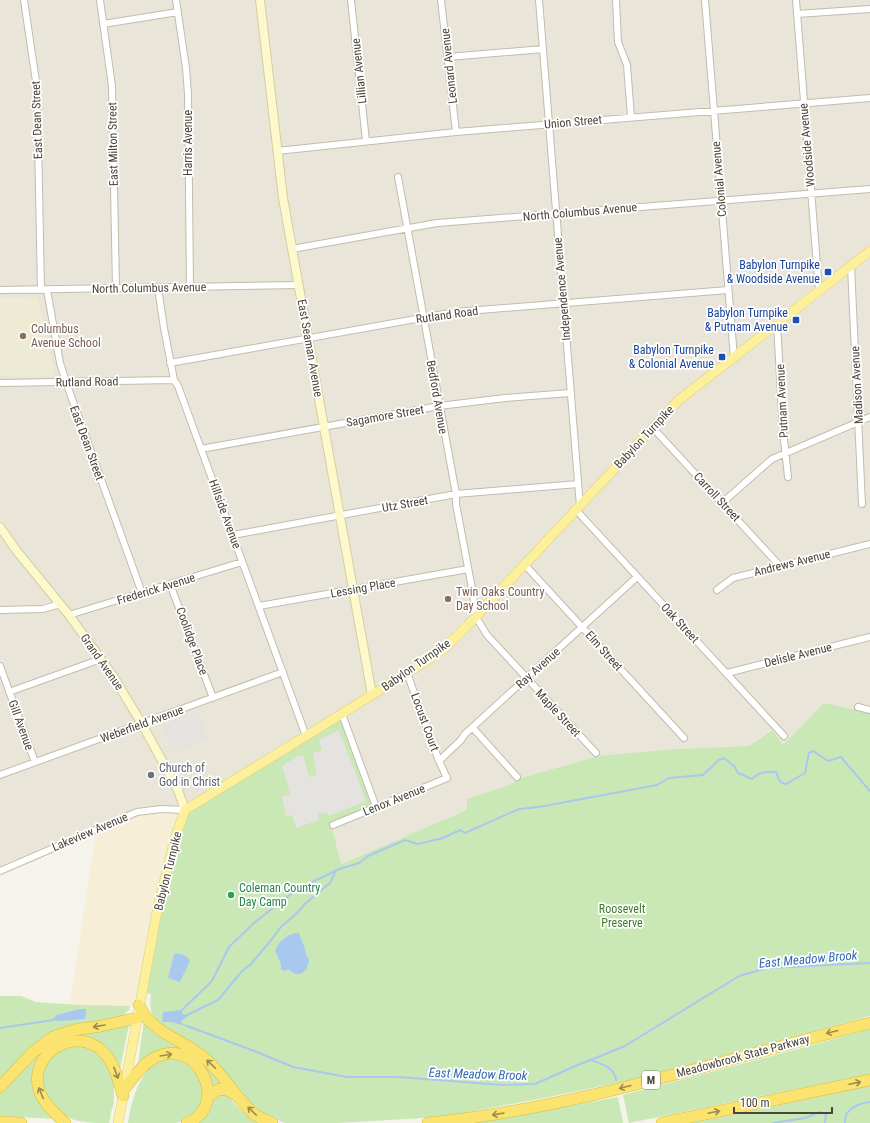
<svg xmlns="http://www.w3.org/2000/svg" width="870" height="1123" viewBox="0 0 870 1123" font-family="'Roboto Condensed',sans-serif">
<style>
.residential{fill:#e9e6d9}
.commercial{fill:#f6eed7}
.education{fill:#eeebd5}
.green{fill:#c9e8b5}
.parking{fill:#e4e3df}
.water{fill:#a9c8f0}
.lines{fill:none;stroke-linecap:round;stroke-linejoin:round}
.stream{stroke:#a9c8f0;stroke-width:2}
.street-casing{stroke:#c1bdad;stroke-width:8}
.secondary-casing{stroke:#d4ce9b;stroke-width:10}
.primary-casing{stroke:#e2d16b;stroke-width:10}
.highway-casing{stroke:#dbba3e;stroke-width:12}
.street{stroke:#fff;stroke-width:6}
.secondary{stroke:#fef9cc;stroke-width:8}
.primary{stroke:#fcf09c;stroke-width:9}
.highway{stroke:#fbe36f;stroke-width:11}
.oneway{stroke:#998c51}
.transit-dot{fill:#1a4fb4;stroke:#fff;stroke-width:1.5}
.education-dot{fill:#8d6e63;stroke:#fff;stroke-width:1.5}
.worship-dot{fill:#6b7280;stroke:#fff;stroke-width:1.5}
.leisure-dot{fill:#2e9e5b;stroke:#fff;stroke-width:1.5}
.labels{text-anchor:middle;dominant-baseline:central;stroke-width:3.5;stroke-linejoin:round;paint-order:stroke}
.shield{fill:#fff;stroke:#807d74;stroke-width:1}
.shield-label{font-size:11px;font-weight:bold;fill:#494538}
.street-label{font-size:12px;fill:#494538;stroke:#fff}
.transit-label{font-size:12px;fill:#164399;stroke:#fff;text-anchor:end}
.education-label{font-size:12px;fill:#785e54;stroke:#fff;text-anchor:start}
.worship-label{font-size:12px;fill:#5b616d;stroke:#fff;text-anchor:start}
.leisure-label{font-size:12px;fill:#27864d;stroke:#fff;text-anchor:start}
.park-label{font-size:12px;fill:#3d7b2c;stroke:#fff}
.water-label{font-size:13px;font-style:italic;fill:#3269b4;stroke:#fff}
</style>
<rect width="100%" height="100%" fill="#f5f3eb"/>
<path class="residential" d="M 0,0 L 870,0 L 870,713 L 783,745 L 771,730 L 749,746 L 674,749 L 489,801 L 340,864 L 331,824 L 184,810 L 138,813 L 0,873 Z"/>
<path class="commercial" d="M 184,810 L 138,1007 L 70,1005 L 96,831 L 138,813 Z"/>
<path class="education" d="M 38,297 L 54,375 L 0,376 L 0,298 Z"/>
<path class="green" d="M 824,703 L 870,713 L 870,1016 L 631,1080 L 544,1098 L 441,1117 L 337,1123 L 285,1123 L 262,1114 L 162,1027 C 151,1015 149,1011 151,994 L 141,992 L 184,810 L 342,716 L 375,806 L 331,824 L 341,864 L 467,810 L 467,799 L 510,785 L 518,779 L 599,756 L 674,749 L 749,746 L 772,730 L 783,745 Z
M 0,996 L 21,996 L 36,1002 L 79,1005 L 130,1006 L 129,1010 L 121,1017 L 51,1034 L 0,1082 Z
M 144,1020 L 202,1059 L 226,1086 L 212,1090 C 211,1069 199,1060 182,1051 L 138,1064 Z
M 129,1024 L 119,1075 L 106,1047 L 95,1040 L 65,1039 L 35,1075 L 58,1119 L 0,1116 L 0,1093 L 27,1061 L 61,1037 Z
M 870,1029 L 870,1074 L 629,1123 L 623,1095 L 798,1049 Z
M 76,1044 C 81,1044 88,1044 92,1046 C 114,1057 116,1086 113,1107 L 112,1108 L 109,1123 C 96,1123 79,1123 67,1117 C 56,1111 46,1100 43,1089 C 39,1076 47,1056 59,1049 C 63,1046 71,1045 76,1044 Z
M 168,1057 L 195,1065 L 205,1095 L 200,1107 L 187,1120 L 176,1123 L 128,1123 C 131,1104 135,1088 146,1072 L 145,1069 Z
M 870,1086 L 870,1123 L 692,1123 L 866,1087 Z
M 219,1092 C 232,1096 235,1107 246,1114 C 251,1119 260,1120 267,1123 L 192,1123 Z
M 618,1097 L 623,1123 L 474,1123 Z"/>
<path class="parking" d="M 198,711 L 208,739 L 172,753 L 161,725 Z
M 339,730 L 366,801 L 329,816 L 328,812 L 318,814 L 319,820 L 296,828 L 292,815 L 286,816 L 282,797 L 290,794 L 282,766 L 298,756 L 303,755 L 309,777 L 317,775 L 313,753 L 322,750 L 319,740 Z"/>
<path class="water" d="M 296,933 L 299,933 L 305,949 L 306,955 L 309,959 C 309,965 305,975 297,974 C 294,974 291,971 288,969 L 285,971 L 281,970 L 281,964 L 275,951 C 279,941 286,935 296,933 Z
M 174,954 C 181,953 187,955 190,961 L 180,982 L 168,978 Z
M 79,1009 L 86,1009 L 85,1019 L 61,1021 L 51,1020 L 57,1015 Z
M 182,1010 L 182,1014 L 189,1015 L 181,1021 L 182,1023 L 189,1027 L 172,1022 L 162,1022 L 163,1012 Z"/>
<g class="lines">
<path class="stream" d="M 182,1010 L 212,981 L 229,947 L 254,923 L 296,890 L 335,871
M 187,1015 L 218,1000 L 242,971 L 250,965 L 268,944 L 281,927 L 298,912 L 306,903 L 330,883 L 336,870 L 359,863 L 368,856 L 405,840 L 418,844 L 443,838 L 460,830 L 465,833 L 519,809 L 539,807 L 657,785 L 669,778 L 703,775 L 719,760 L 724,758 L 734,766 L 738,773 L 752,779 C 759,772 766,771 776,772 L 780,782 L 786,784 L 805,773 L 809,753 L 813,751 L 828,761 L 841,757 L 870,791
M 187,1026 L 257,1052 L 293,1067 L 347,1077 L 398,1077 L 503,1085 L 535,1084 L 573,1067 L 625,1046 L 739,976 L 767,968 L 870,963
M 0,1028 L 53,1020
M 591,1060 C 602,1064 614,1067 616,1080
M 773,1123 L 805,1118 L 820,1112 L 826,1114 L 825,1123
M 845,1123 C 845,1119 845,1114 849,1111 C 853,1106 864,1102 870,1102"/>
<defs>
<path id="street" d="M 24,0 L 37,88 L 41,290
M 100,0 L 112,86 L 116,288
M 176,0 L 186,68 L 188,94 L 190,287
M 351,0 L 366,141
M 441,0 L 456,132
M 539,0 L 580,506
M 616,0 L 618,42 L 627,65 L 631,117
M 705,0 L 734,358
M 796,0 L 819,291
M 797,14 L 870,9
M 103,24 L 178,12
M 448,57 L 543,49
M 277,151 L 456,132 L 870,98
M 398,177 L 456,494 L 456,504 L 473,594 L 476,617 L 487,635 L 596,753
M 292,249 L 437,223 L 870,189
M 851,266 L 862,504
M 158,288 L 164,328 L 174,380 L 178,386 L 306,736
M 0,290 L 298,285
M 47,290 L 60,363 L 66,382 L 142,593
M 777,324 L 783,430 L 788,477
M 170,363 L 455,312 L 728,290
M 0,383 L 174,380
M 653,428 L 780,566
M 201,449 L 439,406 L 505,398 L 570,393
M 722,503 L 772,459 L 870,417
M 576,510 L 784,736
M 233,535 L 456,494 L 578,484
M 525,565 L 684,738
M 170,584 L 213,698
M 717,590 L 733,578 L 870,544
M 259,606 L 468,569
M 0,610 L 43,609 L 60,604
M 69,615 L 242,562
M 0,666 L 35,762
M 727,673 L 870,637
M 9,692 L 101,659
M 858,707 L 870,710
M 342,714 L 376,807
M 473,728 L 517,777
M 439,761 L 461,740 L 465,734 L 637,577
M 0,775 L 283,672
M 333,825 L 447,778 L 439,761 L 407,673
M 0,871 L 137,812 L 161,809 L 185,810"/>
<path id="secondary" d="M 260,0 L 283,198 L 372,695
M 0,527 L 16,550 L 69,615 L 113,676 L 142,724 L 178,790 L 185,810"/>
<path id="primary" d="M 118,1123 L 158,906 L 175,838 L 185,810 L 306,736 L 431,658 L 445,648 L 467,626 L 679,400 L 870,251"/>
<path id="highway" d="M 139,1005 C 150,1032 181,1039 202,1056 C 223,1072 235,1098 255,1115 C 260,1118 266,1120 272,1123
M 0,1087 L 33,1052 L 53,1037 L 74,1030 L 101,1026 L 137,1018
M 126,1087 C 133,1078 141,1066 151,1060 C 196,1031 232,1106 187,1123
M 208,1097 L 219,1089 L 227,1090 L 236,1095
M 0,1122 L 21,1123
M 65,1123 C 56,1114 45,1105 40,1093 C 25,1054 78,1022 105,1054 C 115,1065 119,1082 123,1096
M 428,1123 C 579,1108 723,1059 870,1023
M 662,1123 L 870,1080"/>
</defs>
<use href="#street" class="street-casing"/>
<use href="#secondary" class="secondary-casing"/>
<use href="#primary" class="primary-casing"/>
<use href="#highway" class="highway-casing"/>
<use href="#street" class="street"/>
<use href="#secondary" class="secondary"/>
<use href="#primary" class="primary"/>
<use href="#highway" class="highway"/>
</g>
<defs><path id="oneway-shaft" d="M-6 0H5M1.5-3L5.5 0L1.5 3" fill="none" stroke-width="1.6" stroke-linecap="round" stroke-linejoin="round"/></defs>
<g class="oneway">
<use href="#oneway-shaft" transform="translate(99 1026) rotate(170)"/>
<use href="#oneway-shaft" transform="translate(832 1032) rotate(166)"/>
<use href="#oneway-shaft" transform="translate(166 1055) rotate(-9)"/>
<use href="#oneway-shaft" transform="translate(211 1064) rotate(-136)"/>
<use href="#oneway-shaft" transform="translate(116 1073) rotate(70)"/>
<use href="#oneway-shaft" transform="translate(855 1083) rotate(-12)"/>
<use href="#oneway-shaft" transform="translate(625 1087) rotate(165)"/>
<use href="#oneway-shaft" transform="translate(41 1093) rotate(-112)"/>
<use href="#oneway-shaft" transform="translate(252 1111) rotate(-136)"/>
<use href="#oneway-shaft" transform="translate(714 1112) rotate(-12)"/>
<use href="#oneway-shaft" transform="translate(498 1114) rotate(170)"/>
</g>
<g class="transit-dot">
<rect x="824" y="268" width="8" height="8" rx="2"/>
<rect x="792" y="316" width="8" height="8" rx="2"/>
<rect x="718" y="353" width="8" height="8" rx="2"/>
</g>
<g class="education-dot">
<circle cx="23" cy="336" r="4"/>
<circle cx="448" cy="599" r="4"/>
</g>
<circle class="worship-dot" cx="151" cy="775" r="4"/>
<circle class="leisure-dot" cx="231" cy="895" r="4"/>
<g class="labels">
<rect class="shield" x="642" y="1071" width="18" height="18" rx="3"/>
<g class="shield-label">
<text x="651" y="1080">M</text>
</g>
<g class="street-label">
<text transform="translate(449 66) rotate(-96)">Leonard Avenue</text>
<text transform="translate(359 71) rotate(-96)">Lillian Avenue</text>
<text transform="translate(37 120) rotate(-92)">East Dean Street</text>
<text transform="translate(573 122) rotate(-5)">Union Street</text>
<text transform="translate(188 143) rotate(-90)">Harris Avenue</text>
<text transform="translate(113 144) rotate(-91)">East Milton Street</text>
<text transform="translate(807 145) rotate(-95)">Woodside Avenue</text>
<text transform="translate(719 179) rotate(-95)">Colonial Avenue</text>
<text transform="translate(580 212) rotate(-5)">North Columbus Avenue</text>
<text transform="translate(149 288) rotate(-1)">North Columbus Avenue</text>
<text transform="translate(562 289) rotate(-95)">Independence Avenue</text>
<text transform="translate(447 315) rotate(-8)">Rutland Road</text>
<text transform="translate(310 348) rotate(80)">East Seaman Avenue</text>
<text transform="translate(87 382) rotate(-1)">Rutland Road</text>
<text transform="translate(857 385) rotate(-93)">Madison Avenue</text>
<text transform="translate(437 397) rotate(80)">Bedford Avenue</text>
<text transform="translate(782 401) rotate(-93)">Putnam Avenue</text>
<text transform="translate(385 416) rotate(-10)">Sagamore Street</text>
<text transform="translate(644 437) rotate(-47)">Babylon Turnpike</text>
<text transform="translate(87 443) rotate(70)">East Dean Street</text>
<text transform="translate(717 497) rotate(47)">Carroll Street</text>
<text transform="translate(405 504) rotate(-10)">Utz Street</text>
<text transform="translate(225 514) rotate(70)">Hillside Avenue</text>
<text transform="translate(792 563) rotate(-14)">Andrews Avenue</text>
<text transform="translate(363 588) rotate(-10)">Lessing Place</text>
<text transform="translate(156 589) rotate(-17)">Frederick Avenue</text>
<text transform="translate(680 623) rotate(47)">Oak Street</text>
<text transform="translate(192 641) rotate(70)">Coolidge Place</text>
<text transform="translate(604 651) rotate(48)">Elm Street</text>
<text transform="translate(798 655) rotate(-14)">Delisle Avenue</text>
<text transform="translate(102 662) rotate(55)">Grand Avenue</text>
<text transform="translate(416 665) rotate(-35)">Babylon Turnpike</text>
<text transform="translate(538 668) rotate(-42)">Ray Avenue</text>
<text transform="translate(558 713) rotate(47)">Maple Street</text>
<text transform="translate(425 722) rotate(70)">Locust Court</text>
<text transform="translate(142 724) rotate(-20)">Weberfield Avenue</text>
<text transform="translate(21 725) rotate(70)">Gill Avenue</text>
<text transform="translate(394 800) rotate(-22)">Lenox Avenue</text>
<text transform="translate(90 832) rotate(-23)">Lakeview Avenue</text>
<text transform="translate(168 871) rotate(-76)">Babylon Turnpike</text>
<text transform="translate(743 1056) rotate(-15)">Meadowbrook State Parkway</text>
</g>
<g class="transit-label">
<text x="820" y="265">Babylon Turnpike<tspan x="820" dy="14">&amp; Woodside Avenue</tspan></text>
<text x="788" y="313">Babylon Turnpike<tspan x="788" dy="14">&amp; Putnam Avenue</tspan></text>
<text x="714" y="350">Babylon Turnpike<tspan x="714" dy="14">&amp; Colonial Avenue</tspan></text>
</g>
<g class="education-label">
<text x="31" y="329">Columbus<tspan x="31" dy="14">Avenue School</tspan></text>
<text x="456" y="592">Twin Oaks Country<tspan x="456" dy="14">Day School</tspan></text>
</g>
<g class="worship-label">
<text x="159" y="768">Church of<tspan x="159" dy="14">God in Christ</tspan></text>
</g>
<g class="leisure-label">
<text x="239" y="888">Coleman Country<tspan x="239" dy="14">Day Camp</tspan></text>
</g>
<g class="park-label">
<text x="622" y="909">Roosevelt<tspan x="622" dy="14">Preserve</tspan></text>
</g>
<g class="water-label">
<text transform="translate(808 959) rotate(-5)">East Meadow Brook</text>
<text transform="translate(478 1074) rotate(2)">East Meadow Brook</text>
</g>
</g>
<path d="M734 1107v6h98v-6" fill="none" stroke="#494538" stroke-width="2"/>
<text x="740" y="1107" font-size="12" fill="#494538" stroke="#ffffff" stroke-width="3" paint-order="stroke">100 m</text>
</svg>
